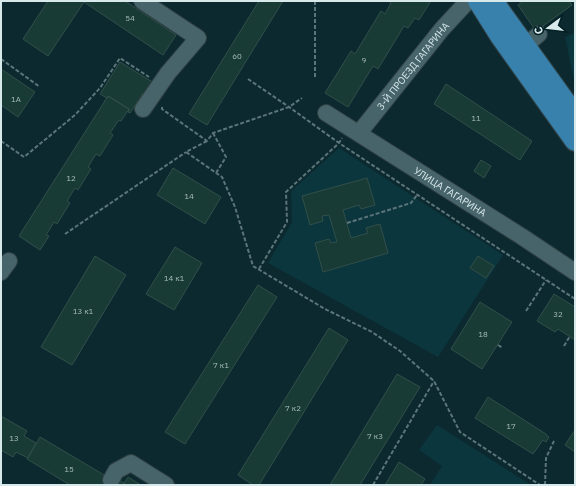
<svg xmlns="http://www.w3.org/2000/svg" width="576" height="486" viewBox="0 0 576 486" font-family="'IBM Plex Sans',sans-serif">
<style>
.built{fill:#0b363d}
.building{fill:#193b35;stroke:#324f4a}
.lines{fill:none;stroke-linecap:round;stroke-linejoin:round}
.minor-casing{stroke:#304144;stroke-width:18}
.major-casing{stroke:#304144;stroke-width:22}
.path{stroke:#5c757a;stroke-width:2;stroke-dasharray:4 2;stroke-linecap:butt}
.minor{stroke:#46646a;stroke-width:16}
.major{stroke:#3881ad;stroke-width:20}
.labels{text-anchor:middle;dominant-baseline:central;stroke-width:4;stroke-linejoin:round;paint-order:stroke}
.number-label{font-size:8px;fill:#a8bebe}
.street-label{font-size:10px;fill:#d8e9ec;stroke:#032025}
</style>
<rect width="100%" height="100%" fill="#0c292f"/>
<path class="built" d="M 575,33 L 575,85 L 565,37 Z
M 339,148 L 503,255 L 438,357 L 268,263 L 292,222 L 291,191 Z
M 437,425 L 531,485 L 430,485 L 442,466 L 419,450 Z"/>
<path class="building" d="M 48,1 L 125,1 L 176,35 L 163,55 L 84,2 L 48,56 L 23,39 Z
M 259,1 L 283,1 L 207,125 L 189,114 Z
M 388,1 L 431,1 L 419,20 L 415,18 L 408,28 L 404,26 L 378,69 L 373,66 L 348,107 L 325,93 L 351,51 L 355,54 L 381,11 L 385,14 L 391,3 Z
M 523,1 L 569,1 L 572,5 L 536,31 L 518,5 Z
M 120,62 L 154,83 L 146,95 L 143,93 L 130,113 L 128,112 L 129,109 L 108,96 L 107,98 L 100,94 Z
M 1,69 L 35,92 L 18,117 L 1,105 Z
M 446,84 L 532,141 L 520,160 L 434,104 Z
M 108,96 L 129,109 L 121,121 L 119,120 L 110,133 L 113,135 L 100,156 L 96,154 L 88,167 L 91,169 L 78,190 L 75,188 L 67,201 L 70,203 L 57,224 L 54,222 L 46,235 L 49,236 L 40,250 L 19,236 Z
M 481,160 L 491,166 L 484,178 L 474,171 Z
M 173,168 L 221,197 L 205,224 L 157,195 Z
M 367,178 L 375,205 L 361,209 L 359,205 L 343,210 L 351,238 L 368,233 L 366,228 L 380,224 L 388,253 L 323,272 L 315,243 L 329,239 L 331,243 L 337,242 L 329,215 L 322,216 L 323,221 L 310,225 L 302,196 Z
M 175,247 L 202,263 L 174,310 L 146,294 Z
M 95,256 L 126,275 L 72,365 L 41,347 Z
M 478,256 L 494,266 L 486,278 L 470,268 Z
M 258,285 L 277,297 L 185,444 L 165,432 Z
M 554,294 L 575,307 L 575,340 L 558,329 L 555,332 L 537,321 Z
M 480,302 L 512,322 L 482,369 L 451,349 Z
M 329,328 L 348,340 L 259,485 L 253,485 L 238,475 Z
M 397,374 L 420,387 L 360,485 L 330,485 Z
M 488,397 L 546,434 L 546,435 L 549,437 L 546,442 L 543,440 L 533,454 L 475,418 Z
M 1,416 L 27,431 L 24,436 L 36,443 L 28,458 L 16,452 L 13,457 L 1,450 Z
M 575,430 L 575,452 L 565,445 Z
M 40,437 L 116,482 L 117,479 L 124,483 L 123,485 L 70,485 L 27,459 Z
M 399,462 L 425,479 L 421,485 L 385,485 Z
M 128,477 L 141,485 L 123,485 Z"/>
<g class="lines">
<defs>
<g id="minor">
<path d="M 142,1 L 198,38 L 168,73 L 143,109"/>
<path d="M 525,46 L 539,34"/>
<path id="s1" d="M 326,113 L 521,236 L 575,272"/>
<path id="s2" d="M 359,133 L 442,29 L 468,1"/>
<path d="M 1,272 L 9,261"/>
<path d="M 111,480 L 116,471 L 131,463 L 166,485"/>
</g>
<path id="major" d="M 478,1 L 500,36 L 575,141
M 493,1 L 575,115"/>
</defs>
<use href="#minor" class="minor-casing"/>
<use href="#major" class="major-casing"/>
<path class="path" d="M 315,1 L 315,77
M 1,59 L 40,87
M 248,79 L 289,107 L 339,143 L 575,299
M 162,107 L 162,109 L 207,141 L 213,133 L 289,107 L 302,98
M 213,133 L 226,157 L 216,173
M 1,141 L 24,157 L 75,115 L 100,88 L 120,58 L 149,77
M 207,141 L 186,152 L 222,177 L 235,207 L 253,266 L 325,309 L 372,332 L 400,351 L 434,381 L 460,432 L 540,485
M 347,223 L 411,203 L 417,195
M 65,234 L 186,152
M 259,269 L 287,222 L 286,192 L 339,143 L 342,138
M 526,311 L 546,280
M 498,345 L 503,348
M 564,346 L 570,336
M 373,485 L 434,381
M 545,485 L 546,458 L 554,441"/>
<use href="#minor" class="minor"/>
<use href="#major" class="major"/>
</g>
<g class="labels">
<g class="number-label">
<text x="130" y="18">54</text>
<text x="237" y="56">60</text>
<text x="364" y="60">9</text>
<text x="16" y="99">1А</text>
<text x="476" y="118">11</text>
<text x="71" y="178">12</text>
<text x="189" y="196">14</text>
<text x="174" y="278">14 к1</text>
<text x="83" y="311">13 к1</text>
<text x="558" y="314">32</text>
<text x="483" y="334">18</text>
<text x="221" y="365">7 к1</text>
<text x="293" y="408">7 к2</text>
<text x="511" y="426">17</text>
<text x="375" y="436">7 к3</text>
<text x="14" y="438">13</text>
<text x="69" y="469">15</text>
</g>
<g class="street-label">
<text stroke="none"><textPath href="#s2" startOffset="86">3-Й ПРОЕЗД ГАГАРИНА</textPath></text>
<text stroke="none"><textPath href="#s1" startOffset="147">УЛИЦА ГАГАРИНА</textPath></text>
</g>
</g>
<rect width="576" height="486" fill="none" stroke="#d8e9ec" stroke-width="4"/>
<g transform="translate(548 28) rotate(255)" stroke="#032025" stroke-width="3" paint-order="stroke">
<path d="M0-3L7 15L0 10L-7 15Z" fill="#d8e9ec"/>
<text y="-6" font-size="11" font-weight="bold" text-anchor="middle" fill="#d8e9ec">С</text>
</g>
</svg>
